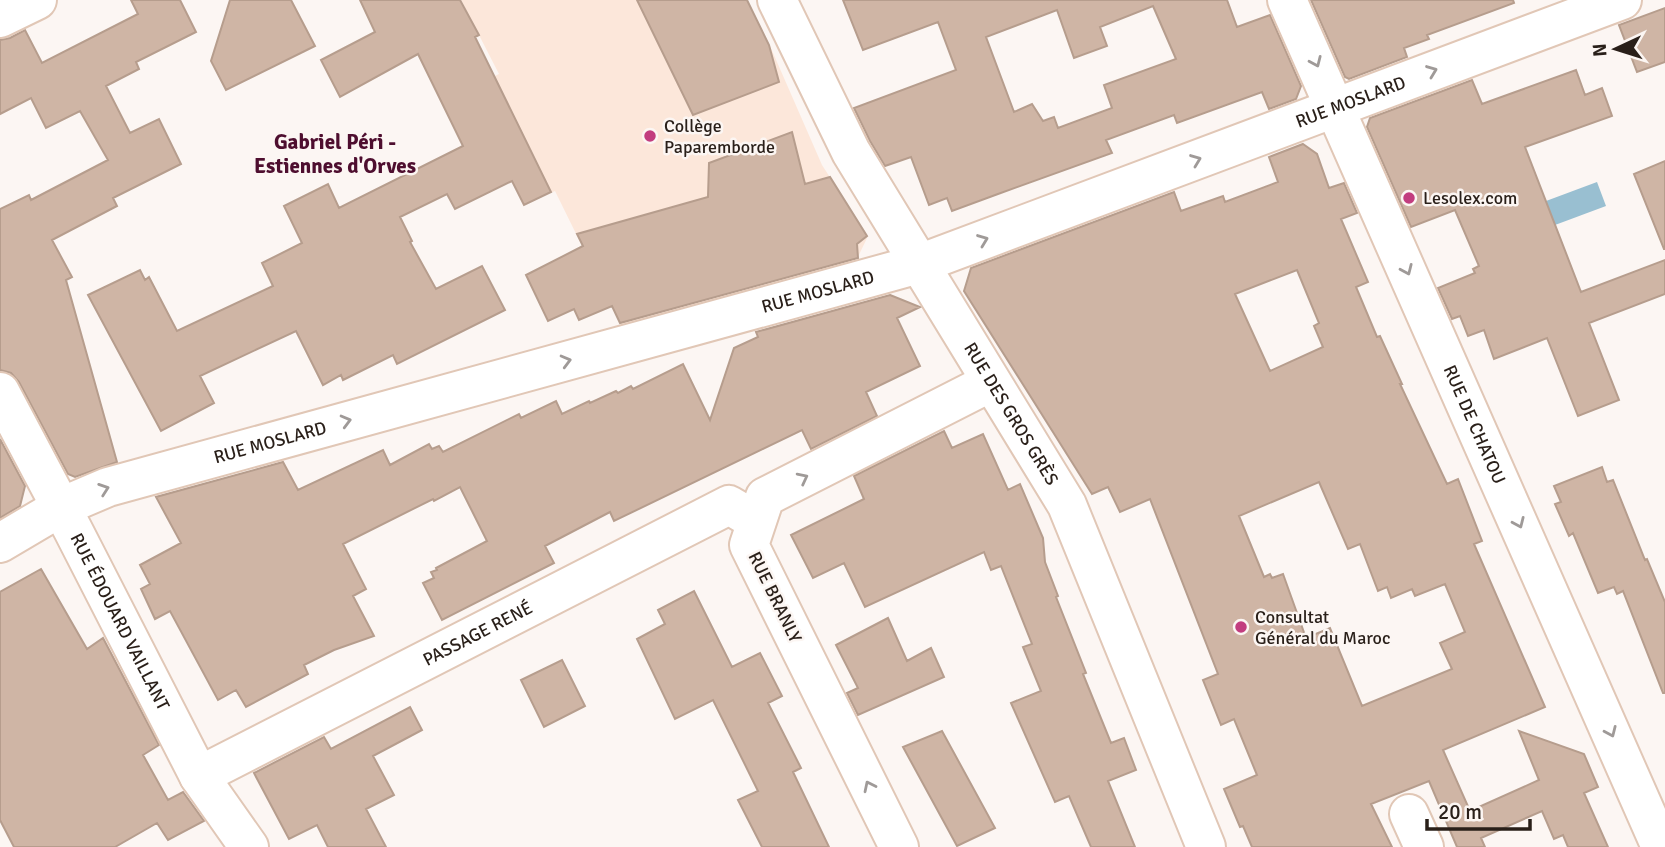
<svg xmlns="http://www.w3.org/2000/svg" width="1665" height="847" viewBox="0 0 1665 847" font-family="Signika,sans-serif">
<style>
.built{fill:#fce7da}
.water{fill:#99bfd1}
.building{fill:#cfb5a5;stroke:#b69d8d;stroke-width:2;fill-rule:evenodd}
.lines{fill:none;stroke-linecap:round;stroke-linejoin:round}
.minor-casing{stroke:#e1c7b6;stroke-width:42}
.minor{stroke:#fff;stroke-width:38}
.oneway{stroke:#9f9a98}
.poi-dot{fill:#c23d7f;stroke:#fcf6f3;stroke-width:2.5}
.labels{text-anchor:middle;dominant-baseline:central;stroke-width:5;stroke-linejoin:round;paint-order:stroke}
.street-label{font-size:18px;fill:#291f19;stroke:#fcf6f3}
.poi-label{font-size:18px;fill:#291f19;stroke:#fcf6f3;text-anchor:start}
.quarter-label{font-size:21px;font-weight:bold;fill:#4e0e2f;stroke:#fcf6f3}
</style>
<rect width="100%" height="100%" fill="#fcf6f3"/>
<path class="built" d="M 461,0 L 747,0 L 770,46 L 822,165 L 868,236 L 856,261 L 621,325 L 555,191 L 524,205 L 467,89 L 499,74 Z"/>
<path class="water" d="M 1597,182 L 1606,206 L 1555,225 L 1546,201 Z"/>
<path class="building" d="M 131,0 L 180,0 L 196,32 L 136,62 L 139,69 L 106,86 L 130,133 L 159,119 L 181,164 L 113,198 L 117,206 L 52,240 L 72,277 L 66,280 L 117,462 L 75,477 L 68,474 L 19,382 L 11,373 L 0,370 L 0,209 L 29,195 L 31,200 L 108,160 L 80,111 L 46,128 L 31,98 L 0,114 L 0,40 L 10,38 L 25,30 L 42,63 L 138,14 Z
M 230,0 L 291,0 L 315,46 L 226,90 L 211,61 Z
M 360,0 L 460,0 L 479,35 L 475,37 L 551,192 L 524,205 L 512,181 L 455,209 L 447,194 L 400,217 L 412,241 L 410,242 L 436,289 L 482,266 L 505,310 L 397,364 L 393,355 L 343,380 L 341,375 L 323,385 L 296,331 L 200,376 L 214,403 L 161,431 L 88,295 L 140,270 L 145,280 L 149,277 L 177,331 L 273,286 L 262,263 L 302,243 L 284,206 L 328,184 L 339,208 L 463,146 L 418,54 L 340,97 L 321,60 L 375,32 Z
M 637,0 L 747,0 L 769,45 L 779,82 L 693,115 Z
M 843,0 L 1227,0 L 1237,27 L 1270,15 L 1301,86 L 1296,99 L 1269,109 L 1262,92 L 1177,123 L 1174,115 L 1106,140 L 1112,153 L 998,194 L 952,211 L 947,198 L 929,205 L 911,157 L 885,166 L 870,141 L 854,108 L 956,70 L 938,22 L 863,50 ZM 1153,6 L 1176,59 L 1104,85 L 1112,108 L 1058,128 L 1054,117 L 1043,121 L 1032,104 L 1014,112 L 986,37 L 1057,10 L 1074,58 L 1107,46 L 1100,27 Z
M 1311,0 L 1513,0 L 1514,3 L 1427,35 L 1429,39 L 1404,48 L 1407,57 L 1349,79 L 1345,77 Z
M 1665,8 L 1665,62 L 1637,72 L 1619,25 Z
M 1576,70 L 1585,95 L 1602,88 L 1612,116 L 1525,147 L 1581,292 L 1665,260 L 1665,294 L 1589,323 L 1619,400 L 1578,416 L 1547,338 L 1494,359 L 1484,330 L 1468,336 L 1460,316 L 1452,319 L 1438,288 L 1475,273 L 1473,269 L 1479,266 L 1455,210 L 1411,227 L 1367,127 L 1370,118 L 1472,80 L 1482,104 Z
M 792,132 L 805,184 L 830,177 L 867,236 L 857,244 L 858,258 L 620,323 L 612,306 L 579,320 L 574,309 L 548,321 L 526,275 L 583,246 L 577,234 L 708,197 L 709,163 Z
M 1303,144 L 1317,154 L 1329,188 L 1344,183 L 1357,213 L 1341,219 L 1368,282 L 1356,287 L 1377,337 L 1380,336 L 1402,384 L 1400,384 L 1447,484 L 1458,479 L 1482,541 L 1474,544 L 1545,707 L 1443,750 L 1470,811 L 1539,780 L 1519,731 L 1584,754 L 1598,787 L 1584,793 L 1608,847 L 1568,847 L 1563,835 L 1554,839 L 1542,811 L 1481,838 L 1485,847 L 1457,847 L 1429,781 L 1371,804 L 1392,847 L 1252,847 L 1243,826 L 1240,827 L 1224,789 L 1257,775 L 1234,719 L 1221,725 L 1203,680 L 1218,674 L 1150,499 L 1120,512 L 1108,487 L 1092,494 L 964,291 L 971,268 L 1174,192 L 1181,211 L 1223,196 L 1225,202 L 1278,182 L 1269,157 ZM 1297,270 L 1319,323 L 1314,326 L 1323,347 L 1270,371 L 1235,294 ZM 1319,482 L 1348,549 L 1360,544 L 1378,591 L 1387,587 L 1391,598 L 1412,589 L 1415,596 L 1445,584 L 1465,632 L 1440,643 L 1452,669 L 1362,706 L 1330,628 L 1306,638 L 1283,574 L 1272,578 L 1270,574 L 1264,577 L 1239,516 Z
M 1665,161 L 1665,249 L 1664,249 L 1634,174 Z
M 890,295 L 920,307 L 897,318 L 920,366 L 866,392 L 877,416 L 811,449 L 802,430 L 614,521 L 610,512 L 545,546 L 554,563 L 442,620 L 423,583 L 434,578 L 431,572 L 437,570 L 436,568 L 487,541 L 460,487 L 434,501 L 433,499 L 343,544 L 366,589 L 353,596 L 374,636 L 334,650 L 304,665 L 308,674 L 246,707 L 236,690 L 218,700 L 170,611 L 155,619 L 141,589 L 150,584 L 140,565 L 181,543 L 156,497 L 283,462 L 298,490 L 383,450 L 390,465 L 429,444 L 432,449 L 439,446 L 443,452 L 519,414 L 521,418 L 556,401 L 562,414 L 589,401 L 590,403 L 616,391 L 618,393 L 631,386 L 633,389 L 683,364 L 710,420 L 734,348 L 758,337 L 756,332 Z
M 944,431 L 952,448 L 983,434 L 1008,490 L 1020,484 L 1043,538 L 1045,562 L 1058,596 L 1056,597 L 1086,673 L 1083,674 L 1111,743 L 1124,738 L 1136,770 L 1108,781 L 1135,847 L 1091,847 L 1069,796 L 1055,802 L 1011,703 L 1041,691 L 1023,647 L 1032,644 L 1001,566 L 991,570 L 984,552 L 865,607 L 844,563 L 813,578 L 791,535 L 864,499 L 854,476 Z
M 0,439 L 25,486 L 20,506 L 0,518 Z
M 1602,467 L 1607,482 L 1613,480 L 1645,560 L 1647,559 L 1665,602 L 1665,693 L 1663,693 L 1623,591 L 1617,594 L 1614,587 L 1598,593 L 1573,533 L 1569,536 L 1555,504 L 1561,502 L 1554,486 Z
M 41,569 L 87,649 L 103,638 L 159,745 L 143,755 L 168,800 L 183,792 L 204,821 L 168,840 L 157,823 L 115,847 L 14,847 L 0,820 L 0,592 Z
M 694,591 L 732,667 L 760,653 L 782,696 L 768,703 L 801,768 L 793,772 L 829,847 L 762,847 L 738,800 L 758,791 L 713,700 L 675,719 L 637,639 L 665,624 L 658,610 Z
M 888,618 L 907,661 L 931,648 L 944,677 L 858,715 L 847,693 L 858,688 L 836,645 Z
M 562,660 L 585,706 L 544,727 L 521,680 Z
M 410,707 L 422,730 L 373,756 L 394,795 L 366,809 L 386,847 L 328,847 L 317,825 L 289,839 L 254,773 L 324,737 L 331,749 Z
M 942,731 L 995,828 L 957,846 L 903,747 Z"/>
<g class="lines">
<defs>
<g id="minor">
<path id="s1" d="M 777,0 L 851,152 L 1067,505 L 1206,847"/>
<path id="s2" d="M 1287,0 L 1661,847"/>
<path d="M 0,18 L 37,0"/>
<path id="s3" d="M 0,392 L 73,530 L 199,776 L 249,847"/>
<path id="s4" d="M 0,543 L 61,507 L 108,487 L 919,264 L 1622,0"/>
<path id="s5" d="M 199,776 L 729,505 L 756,521"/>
<path d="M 1409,814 L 1424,847"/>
<path d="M 899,847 L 749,545 L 765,497 L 991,382"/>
</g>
</defs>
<use href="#minor" class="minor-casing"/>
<use href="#minor" class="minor"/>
</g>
<defs><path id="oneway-chevron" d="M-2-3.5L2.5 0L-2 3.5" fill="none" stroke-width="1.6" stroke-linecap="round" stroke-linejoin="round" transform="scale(1.75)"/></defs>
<g class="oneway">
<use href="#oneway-chevron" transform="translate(1316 62) rotate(66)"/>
<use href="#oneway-chevron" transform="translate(1432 71) rotate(-21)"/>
<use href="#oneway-chevron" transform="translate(1196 160) rotate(-21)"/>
<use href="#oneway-chevron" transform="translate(983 240) rotate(-21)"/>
<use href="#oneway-chevron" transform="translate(1407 270) rotate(66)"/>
<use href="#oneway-chevron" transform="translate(566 361) rotate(-15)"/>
<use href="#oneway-chevron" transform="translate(346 421) rotate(-15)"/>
<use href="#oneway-chevron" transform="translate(803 478) rotate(-27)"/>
<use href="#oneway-chevron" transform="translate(104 489) rotate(-19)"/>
<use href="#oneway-chevron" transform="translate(1519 523) rotate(66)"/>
<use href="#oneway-chevron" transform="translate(1611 732) rotate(66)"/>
<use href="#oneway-chevron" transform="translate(869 786) rotate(-116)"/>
</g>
<g class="poi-dot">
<circle cx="650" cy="136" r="7"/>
<circle cx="1409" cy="198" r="7"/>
<circle cx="1241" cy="627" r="7"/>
</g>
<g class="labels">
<g class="street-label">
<text stroke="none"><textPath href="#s4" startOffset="1424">RUE MOSLARD</textPath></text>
<text stroke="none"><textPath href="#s4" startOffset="858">RUE MOSLARD</textPath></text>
<text stroke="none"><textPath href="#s1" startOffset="476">RUE DES GROS GRÈS</textPath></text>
<text stroke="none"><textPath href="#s2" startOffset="464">RUE DE CHATOU</textPath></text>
<text stroke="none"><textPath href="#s4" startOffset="290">RUE MOSLARD</textPath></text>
<text transform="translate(775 597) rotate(64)">RUE BRANLY</text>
<text stroke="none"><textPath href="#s3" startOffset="259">RUE ÉDOUARD VAILLANT</textPath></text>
<text stroke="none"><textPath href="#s5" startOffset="313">PASSAGE RENÉ</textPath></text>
</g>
<g class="poi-label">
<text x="664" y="126">Collège<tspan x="664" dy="21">Paparemborde</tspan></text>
<text x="1423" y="198">Lesolex.com</text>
<text x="1255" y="617">Consultat<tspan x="1255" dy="21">Général du Maroc</tspan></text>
</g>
<g class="quarter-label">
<text x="335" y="142">Gabriel Péri -<tspan x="335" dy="24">Estiennes d'Orves</tspan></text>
</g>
</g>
<g transform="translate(1616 49) rotate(266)" stroke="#fcf6f3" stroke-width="5" paint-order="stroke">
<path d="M0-5L12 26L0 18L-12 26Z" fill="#291f19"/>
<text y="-10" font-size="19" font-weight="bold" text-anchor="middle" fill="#291f19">N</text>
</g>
<path d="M1427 819v10h103v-10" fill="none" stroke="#291f19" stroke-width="3.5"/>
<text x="1438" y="819" font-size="21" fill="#291f19" stroke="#fcf6f3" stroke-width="5" paint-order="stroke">20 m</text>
</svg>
